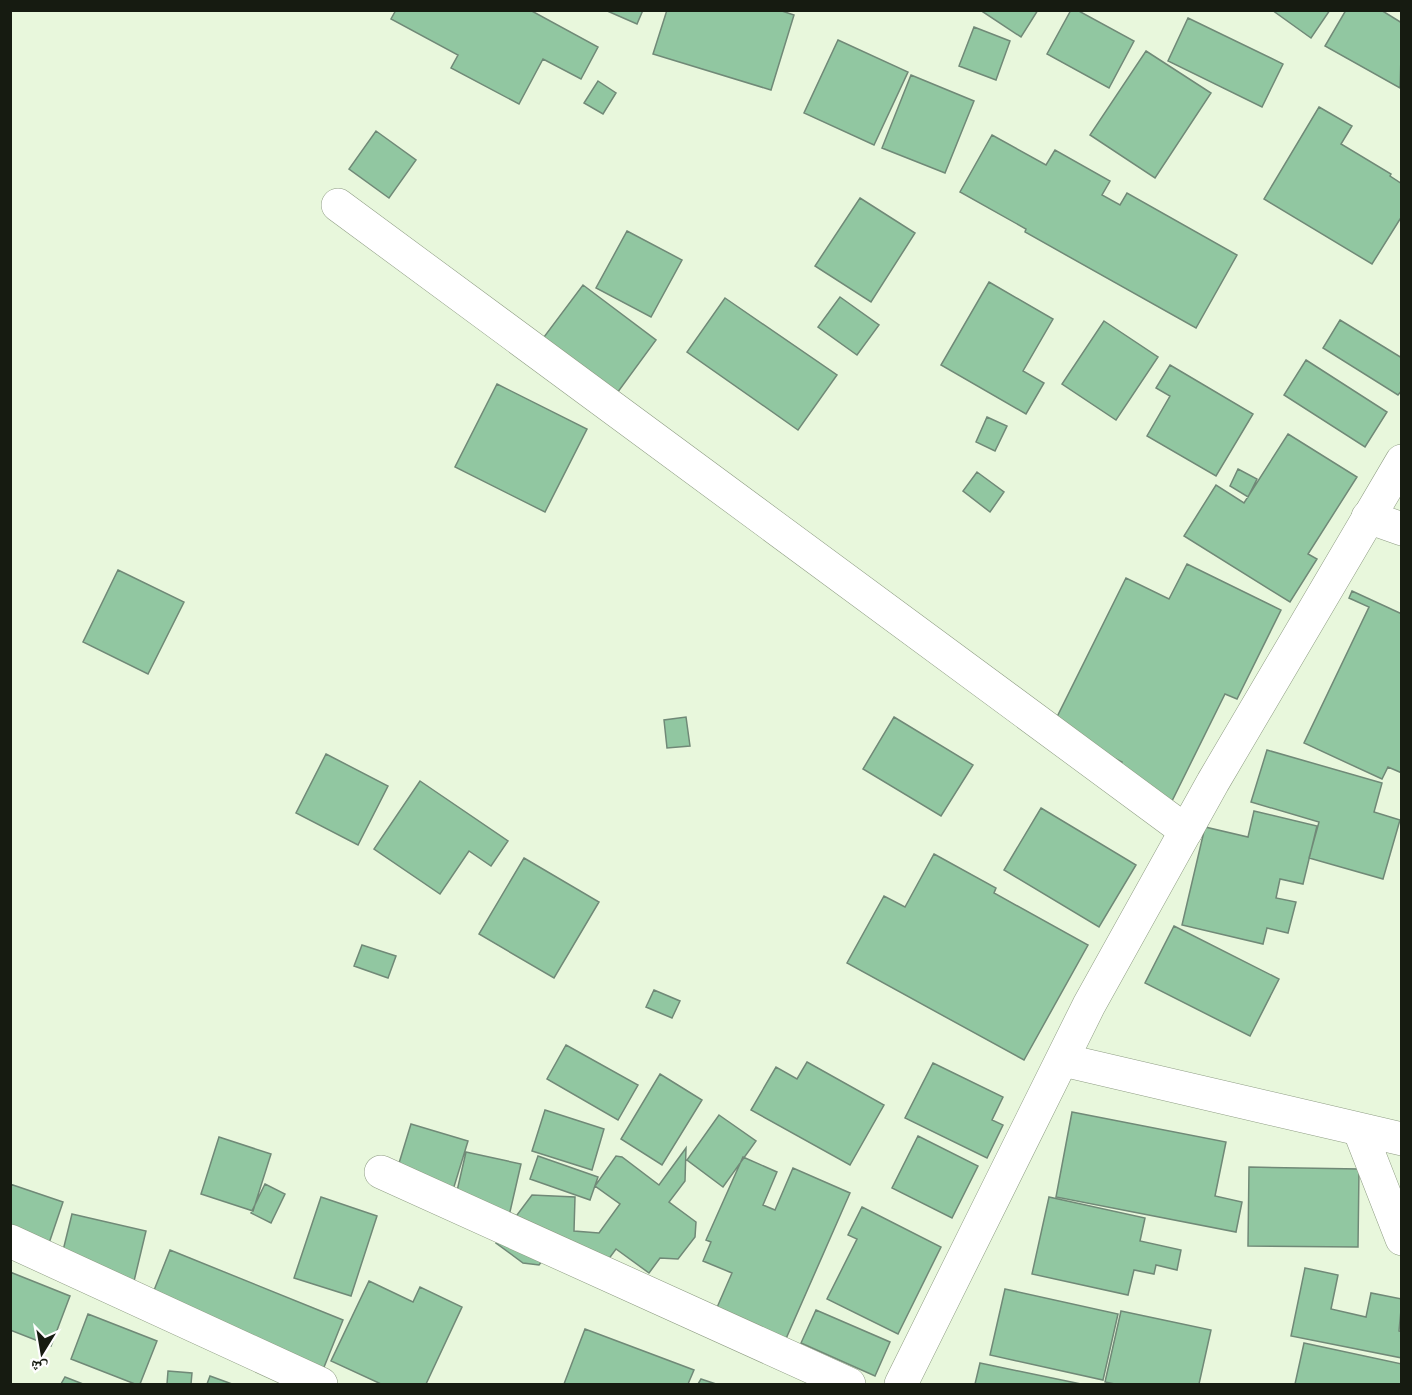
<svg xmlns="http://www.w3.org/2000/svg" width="1412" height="1395" viewBox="0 0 1412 1395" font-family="'DM Sans','Noto Naskh Arabic',sans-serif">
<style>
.building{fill:#91c7a1;stroke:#708977;stroke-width:1.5}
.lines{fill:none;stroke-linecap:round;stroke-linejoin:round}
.minor-casing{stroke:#8f9d84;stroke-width:34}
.tertiary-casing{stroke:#8f9d84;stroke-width:34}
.minor{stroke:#fff;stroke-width:33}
.tertiary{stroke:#fff;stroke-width:33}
</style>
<rect width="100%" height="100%" fill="#e8f7dc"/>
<path class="building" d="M 396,10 L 530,10 L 598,47 L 581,79 L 543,59 L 519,104 L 451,68 L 458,55 L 391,19 Z
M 605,10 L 643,10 L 637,24 Z
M 667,10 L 779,10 L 794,15 L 771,90 L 653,54 Z
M 980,10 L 1038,10 L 1021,37 Z
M 1071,10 L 1077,10 L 1134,41 L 1109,88 L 1047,54 Z
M 1272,10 L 1330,10 L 1311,38 Z
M 1346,10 L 1381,10 L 1402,23 L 1400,88 L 1325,46 Z
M 1188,18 L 1283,64 L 1262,107 L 1168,61 Z
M 974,27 L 1010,41 L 996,80 L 959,66 Z
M 838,40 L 908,72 L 874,145 L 804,113 Z
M 1146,51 L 1211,93 L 1155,178 L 1090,135 Z
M 911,75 L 974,101 L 945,173 L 882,148 Z
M 598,81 L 616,93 L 603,114 L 584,103 Z
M 1319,107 L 1352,126 L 1341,144 L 1391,174 L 1390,176 L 1402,184 L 1402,216 L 1372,264 L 1264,199 Z
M 376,131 L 416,160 L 389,198 L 349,169 Z
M 992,135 L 1046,165 L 1055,150 L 1110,181 L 1102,195 L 1120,205 L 1127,193 L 1237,255 L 1196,328 L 1025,232 L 1026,229 L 960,192 Z
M 860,198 L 915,233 L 871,302 L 815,266 Z
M 627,231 L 682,260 L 651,317 L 596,288 Z
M 989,282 L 1053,319 L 1023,371 L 1044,383 L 1026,414 L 941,365 Z
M 583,285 L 656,340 L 612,400 L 538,345 Z
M 840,297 L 879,325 L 857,355 L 818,327 Z
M 725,298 L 837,375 L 798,430 L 687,352 Z
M 1340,320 L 1402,358 L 1402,390 L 1398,395 L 1323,348 Z
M 1104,321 L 1158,357 L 1116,420 L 1062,384 Z
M 1306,360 L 1387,412 L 1365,447 L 1284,395 Z
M 1170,365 L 1253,414 L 1216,476 L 1147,436 L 1170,396 L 1156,388 Z
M 497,384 L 587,429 L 545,512 L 455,467 Z
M 987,417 L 1007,426 L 995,451 L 976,442 Z
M 1288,434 L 1357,477 L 1308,554 L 1317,559 L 1290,602 L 1184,536 L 1216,485 L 1244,503 Z
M 1238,469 L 1257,479 L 1248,497 L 1230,486 Z
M 977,472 L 1004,492 L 990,512 L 963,491 Z
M 1187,564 L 1281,610 L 1237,699 L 1225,694 L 1170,805 L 1114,778 L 1122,762 L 1052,727 L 1126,578 L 1169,599 Z
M 118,570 L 184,602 L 148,674 L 83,642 Z
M 1352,591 L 1402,614 L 1402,773 L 1388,767 L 1382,779 L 1304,743 L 1369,607 L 1349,598 Z
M 686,717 L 690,746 L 667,748 L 664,720 Z
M 894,717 L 973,765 L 941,816 L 863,769 Z
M 1267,750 L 1382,783 L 1374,812 L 1400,820 L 1383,879 L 1309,858 L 1319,822 L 1251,802 Z
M 326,754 L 388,786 L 358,845 L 296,813 Z
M 420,781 L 508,841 L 491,866 L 469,851 L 440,894 L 374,849 Z
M 1041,808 L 1136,865 L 1099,927 L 1004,870 Z
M 1254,811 L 1317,826 L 1303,884 L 1280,879 L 1276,898 L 1296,902 L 1288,933 L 1267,928 L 1263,944 L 1182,925 L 1205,827 L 1248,837 Z
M 934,854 L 996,888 L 994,893 L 1088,945 L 1024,1060 L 847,963 L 884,896 L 905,907 Z
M 524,858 L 599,902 L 554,978 L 479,934 Z
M 1174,926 L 1279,979 L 1250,1036 L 1145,983 Z
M 362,945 L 396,956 L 388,978 L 354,966 Z
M 654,990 L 680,1001 L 672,1018 L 646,1007 Z
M 566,1045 L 638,1085 L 618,1120 L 547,1079 Z
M 807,1062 L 884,1105 L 850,1165 L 751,1110 L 776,1067 L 797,1079 Z
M 933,1063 L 1003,1097 L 992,1120 L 1003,1125 L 987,1158 L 905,1118 Z
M 660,1074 L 702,1100 L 662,1165 L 621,1139 Z
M 545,1110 L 604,1129 L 592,1170 L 532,1151 Z
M 1072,1112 L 1226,1142 L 1215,1196 L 1242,1202 L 1236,1232 L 1056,1197 Z
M 719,1115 L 756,1141 L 723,1187 L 687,1160 Z
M 411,1124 L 468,1141 L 453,1190 L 396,1173 Z
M 918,1136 L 978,1166 L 952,1218 L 892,1188 Z
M 219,1137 L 271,1154 L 253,1211 L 201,1194 Z
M 686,1148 L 685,1181 L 669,1202 L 696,1222 L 695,1237 L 678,1259 L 660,1258 L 649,1273 L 616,1249 L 594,1279 L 550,1251 L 539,1265 L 523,1263 L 496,1243 L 532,1195 L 575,1197 L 574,1231 L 599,1233 L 620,1204 L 595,1186 L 616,1156 L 622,1157 L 659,1185 Z
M 466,1152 L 521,1164 L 506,1229 L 451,1217 Z
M 538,1156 L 598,1177 L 590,1200 L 530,1179 Z
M 743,1157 L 777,1172 L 763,1205 L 775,1210 L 793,1168 L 850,1193 L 774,1366 L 705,1335 L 732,1273 L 703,1261 L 711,1242 L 706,1240 Z
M 1249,1167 L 1359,1169 L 1358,1247 L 1248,1246 Z
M 10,1184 L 63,1202 L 44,1258 L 10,1246 Z
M 265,1184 L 285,1194 L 271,1223 L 251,1213 Z
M 321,1197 L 377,1216 L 351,1296 L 294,1278 Z
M 1049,1197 L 1145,1218 L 1140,1241 L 1181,1250 L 1177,1270 L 1156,1265 L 1154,1274 L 1134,1270 L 1128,1295 L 1032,1274 Z
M 862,1207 L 941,1247 L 898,1334 L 827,1299 L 857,1239 L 848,1235 Z
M 72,1214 L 146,1231 L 130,1298 L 56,1279 Z
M 170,1250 L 343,1320 L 318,1382 L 145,1313 Z
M 1305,1268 L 1338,1275 L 1331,1309 L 1366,1317 L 1371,1293 L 1402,1299 L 1399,1331 L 1402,1332 L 1402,1358 L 1291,1336 Z
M 10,1272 L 70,1296 L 51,1346 L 10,1330 Z
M 369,1281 L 413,1302 L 420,1287 L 462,1307 L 426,1384 L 381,1384 L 331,1361 Z
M 1005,1289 L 1118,1314 L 1103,1380 L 990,1355 Z
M 816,1310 L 890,1342 L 875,1376 L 801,1343 Z
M 1121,1311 L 1211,1330 L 1199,1384 L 1115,1384 L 1105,1382 Z
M 88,1314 L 157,1341 L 140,1384 L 135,1384 L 71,1359 Z
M 585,1329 L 694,1370 L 688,1384 L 564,1384 Z
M 1304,1343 L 1402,1364 L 1402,1384 L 1295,1384 Z
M 980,1363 L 1081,1384 L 975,1384 Z
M 168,1371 L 192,1373 L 191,1384 L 167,1384 Z
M 210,1376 L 232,1384 L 207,1384 Z
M 65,1377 L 83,1384 L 61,1384 Z
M 701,1379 L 716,1384 L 698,1384 Z"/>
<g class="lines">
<defs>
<path id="minor" d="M 338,205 L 1186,831
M 1368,517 L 1402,529
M 1063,1060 L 1402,1139
M 1359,1129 L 1402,1239
M 381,1172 L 849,1384
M 10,1241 L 321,1384"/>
<path id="tertiary" d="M 901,1384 L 1089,1005 L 1213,782 L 1402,461"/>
</defs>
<use href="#minor" class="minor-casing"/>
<use href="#tertiary" class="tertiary-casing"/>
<use href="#minor" class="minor"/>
<use href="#tertiary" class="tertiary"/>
</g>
<rect width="1412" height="1395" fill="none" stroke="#161b11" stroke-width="24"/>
<g transform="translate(42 1353) rotate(191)" stroke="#fefefe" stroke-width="4.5" paint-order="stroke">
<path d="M0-4.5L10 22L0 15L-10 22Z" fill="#161b11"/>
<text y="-9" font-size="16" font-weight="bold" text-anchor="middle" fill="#161b11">ش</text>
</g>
</svg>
